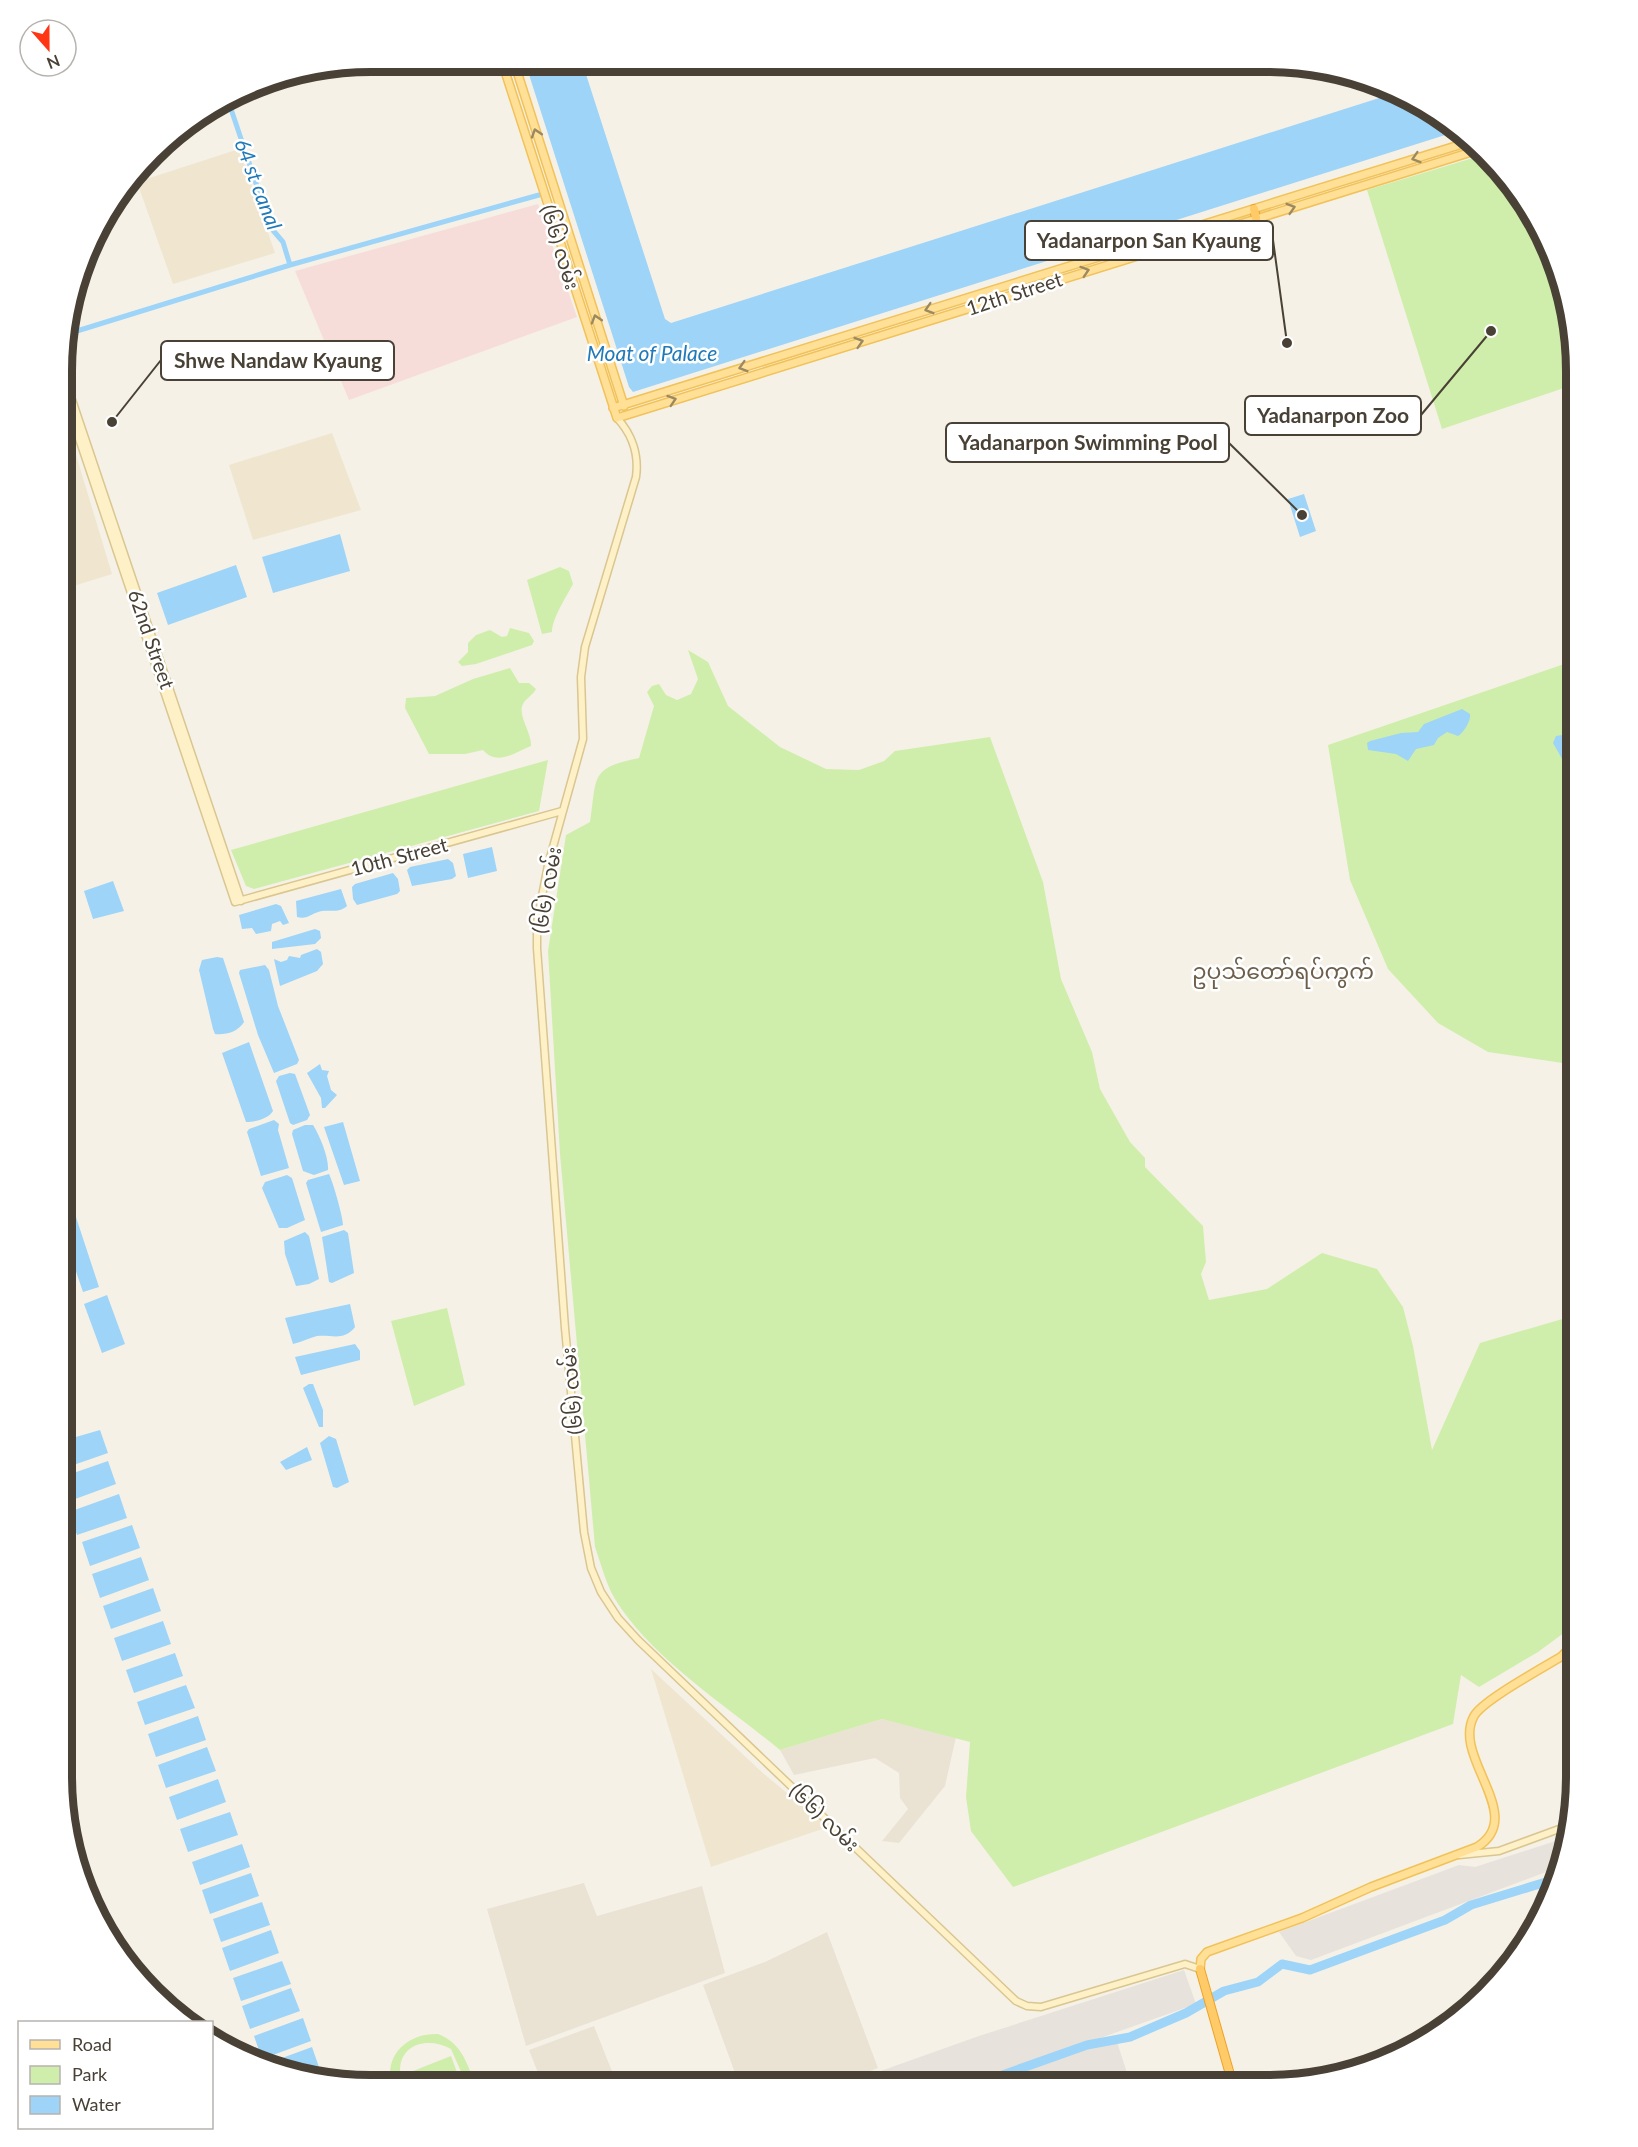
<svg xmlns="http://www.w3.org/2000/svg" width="1638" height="2147" viewBox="0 0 1638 2147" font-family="Lato,'Noto Sans Myanmar',sans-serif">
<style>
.residential{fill:#eae3d4}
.industrial{fill:#e7e2dc}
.education{fill:#f0e6cf}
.medical{fill:#f7ddd9}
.green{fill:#d0eeab}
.water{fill:#9dd4f8}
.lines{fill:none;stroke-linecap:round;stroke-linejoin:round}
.canal{stroke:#9dd4f8;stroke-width:5}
.river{stroke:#9dd4f8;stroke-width:9}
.secondary-casing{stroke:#d9c691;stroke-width:9}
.primary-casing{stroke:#f1c259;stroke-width:10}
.highway-casing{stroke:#eea327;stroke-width:10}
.secondary{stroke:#fff1c7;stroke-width:6}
.primary{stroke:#ffe096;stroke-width:7}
.highway{stroke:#ffcb68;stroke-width:8}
.oneway{stroke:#9b8961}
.labels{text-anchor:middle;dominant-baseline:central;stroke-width:5;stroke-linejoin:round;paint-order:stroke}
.street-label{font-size:20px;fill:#494135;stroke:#fff}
.water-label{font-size:21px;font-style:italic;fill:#207ab8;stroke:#fff}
.quarter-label{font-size:22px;fill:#6d5f4b;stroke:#fff}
.rim{fill:none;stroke:#494135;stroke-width:8}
.leader{fill:none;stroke:#494135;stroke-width:2}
.callout-dot{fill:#494135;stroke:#fff;stroke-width:2}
.callout{fill:#fff;stroke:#494135;stroke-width:2}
.callout-label{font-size:21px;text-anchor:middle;font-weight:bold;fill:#494135}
</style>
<rect width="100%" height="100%" fill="#f5f1e7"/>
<path class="residential" d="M 882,1719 L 956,1737 L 945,1786 L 899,1843 L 882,1841 L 908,1809 L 900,1798 L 899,1773 L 875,1758 L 794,1775 L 780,1750 Z
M 584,1883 L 597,1916 L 702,1886 L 725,1973 L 526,2046 L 487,1909 Z
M 827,1932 L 878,2068 L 835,2084 L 739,2084 L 703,1985 L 765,1962 Z
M 594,2026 L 617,2084 L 542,2083 L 529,2050 Z"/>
<path class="industrial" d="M 1568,1837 L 1562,1866 L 1311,1960 L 1296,1956 L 1279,1932 L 1459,1865 L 1475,1867 Z
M 1184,1970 L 1196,2004 L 968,2085 L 844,2084 L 979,2036 Z
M 1116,2039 L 1131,2085 L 978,2085 Z"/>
<path class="education" d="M 239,149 L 275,253 L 173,284 L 137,182 Z
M 64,415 L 112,574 L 64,589 Z
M 332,433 L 361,510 L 253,540 L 229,465 Z
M 651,1669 L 764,1774 L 828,1827 L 711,1867 Z"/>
<path class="medical" d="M 538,204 L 577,317 L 349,400 L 295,271 Z"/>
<path class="green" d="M 1486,154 C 1547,211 1577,302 1576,384 L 1442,429 L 1367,190 Z
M 560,567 L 569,571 L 573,584 C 566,597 552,619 552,632 L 542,634 L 527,580 Z
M 510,628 L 529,633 L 534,641 L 532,645 L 476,664 L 462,666 L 458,662 L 468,652 L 468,643 L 476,635 L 490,630 L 502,637 L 507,636 Z
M 688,650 L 708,662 L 728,706 L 780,747 L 826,769 L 859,770 L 884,761 L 895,751 L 990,737 L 1043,882 L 1061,979 L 1092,1052 L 1100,1089 L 1130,1142 L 1145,1158 L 1145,1167 L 1203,1226 L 1206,1262 L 1201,1274 L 1209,1300 L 1267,1289 L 1322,1253 L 1377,1269 L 1403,1307 L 1413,1346 L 1432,1450 L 1480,1343 L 1576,1315 L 1576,1624 L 1538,1652 L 1479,1687 L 1461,1675 L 1453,1724 L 1013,1887 L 971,1831 L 966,1797 L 970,1742 L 882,1719 L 780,1750 C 728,1707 650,1657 615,1599 C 606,1584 601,1564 595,1547 L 560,1154 L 548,951 L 566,835 L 590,822 C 597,777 589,768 639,758 L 654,706 L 647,692 L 652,686 L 659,684 L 666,695 L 677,700 L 691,694 L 698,679 Z
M 1576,660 L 1576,1065 L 1488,1052 L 1438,1023 L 1388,969 L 1350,880 L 1328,745 Z
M 510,668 L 519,683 L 529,683 L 536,689 C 533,695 525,699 523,704 C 517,715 532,733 531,746 C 514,753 497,766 483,750 L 465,754 L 429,754 L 405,708 L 406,698 L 435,696 L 473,679 Z
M 548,760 L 539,811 L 254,889 L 246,886 L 231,850 Z
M 447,1308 L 465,1385 L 414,1406 L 391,1321 Z
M 438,2034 C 461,2043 466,2061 475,2083 L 466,2083 L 451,2049 C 423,2034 392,2048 402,2083 L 391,2083 C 385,2053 409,2033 438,2034 Z
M 451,2056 L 461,2083 L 406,2083 L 403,2075 Z"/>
<path class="water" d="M 525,62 L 582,62 L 665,319 L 671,323 L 1398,92 L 1461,130 L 633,392 L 629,387 Z
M 1304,494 L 1316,531 L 1300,537 L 1288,499 Z
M 340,534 L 350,571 L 273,593 L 262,557 Z
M 236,565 L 247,597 L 168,625 L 157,593 Z
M 1462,709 L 1470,714 C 1471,721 1464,732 1458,736 L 1447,732 L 1438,738 L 1434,745 L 1416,749 L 1408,761 L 1396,754 L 1368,750 L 1367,743 L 1370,741 L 1401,733 L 1418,732 L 1424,724 Z
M 1569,734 L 1576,738 L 1576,772 L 1570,773 L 1553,743 L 1556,736 Z
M 492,847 L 497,871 L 468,878 L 463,854 Z
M 448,859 L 453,863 L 456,876 L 452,879 L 412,886 L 407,870 L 410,867 Z
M 393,873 L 398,879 L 400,891 L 397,894 L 357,905 L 353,899 L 352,887 L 355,884 Z
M 113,881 L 124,911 L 93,919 L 84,891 Z
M 341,889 L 347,906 C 339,913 331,910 322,911 C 311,913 308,920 297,917 L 296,901 Z
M 276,904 L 281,906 L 289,923 L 283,925 L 280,921 L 272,924 L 271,931 L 256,934 L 252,928 L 242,929 L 239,915 Z
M 315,929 L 320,931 L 321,938 L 315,944 L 272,949 L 272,942 Z
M 317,949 L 321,952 L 323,964 L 317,971 L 280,986 L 274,959 L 281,962 L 287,960 L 289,956 L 300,958 L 301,955 Z
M 217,957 L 223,958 L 244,1022 C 238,1032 226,1035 215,1034 L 213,1029 L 199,970 L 202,960 Z
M 265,965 L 269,970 L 278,1006 L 299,1060 L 297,1064 L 274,1073 L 258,1035 L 239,973 L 240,970 Z
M 249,1042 L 273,1111 C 268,1119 255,1122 246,1122 L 222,1053 Z
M 320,1064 L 322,1070 L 329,1071 L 327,1076 L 331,1090 L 337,1095 L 325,1108 L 322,1108 L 321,1098 L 307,1073 Z
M 290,1073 L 295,1074 L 310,1115 L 307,1120 L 293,1125 L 290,1123 L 276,1081 L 279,1076 Z
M 274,1120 L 279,1124 L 278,1130 L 289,1168 L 261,1176 L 247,1132 L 249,1129 Z
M 343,1122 L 360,1181 L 344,1185 L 324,1127 Z
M 305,1125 L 313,1125 C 320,1136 329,1158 328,1170 L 314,1175 L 303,1171 L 292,1134 L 293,1130 Z
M 329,1174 C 333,1182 343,1217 343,1225 L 321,1232 L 306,1183 L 308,1180 Z
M 287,1175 L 292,1178 L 305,1220 L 287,1228 L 279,1228 L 262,1188 L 265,1182 Z
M 71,1202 L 99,1287 L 83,1292 L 63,1233 L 63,1205 Z
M 344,1230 L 348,1233 L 354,1273 L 332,1283 L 329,1282 L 322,1237 Z
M 305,1232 L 309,1236 L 319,1279 L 309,1284 L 296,1286 L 285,1254 L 284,1241 Z
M 107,1295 L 125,1344 L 102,1353 L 84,1304 Z
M 350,1304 L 355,1327 C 343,1342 331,1334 317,1336 C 310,1338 301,1342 293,1344 L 285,1318 Z
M 355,1344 L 360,1351 L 360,1360 L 301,1375 L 295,1357 Z
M 309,1384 L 313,1384 L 323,1410 L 323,1427 L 319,1427 L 303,1388 Z
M 100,1430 L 108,1453 L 62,1469 L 62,1441 Z
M 329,1436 L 336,1439 L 349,1482 L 337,1488 L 333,1487 L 320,1443 Z
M 307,1447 L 312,1460 L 286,1470 L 280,1462 Z
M 108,1461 L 116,1484 L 67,1502 L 62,1489 L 62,1477 Z
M 119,1494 L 127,1518 L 77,1535 L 69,1512 Z
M 132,1525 L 140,1548 L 90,1566 L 82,1542 Z
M 141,1557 L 149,1580 L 100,1598 L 92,1574 Z
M 153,1588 L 161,1611 L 111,1629 L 103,1606 Z
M 163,1621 L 171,1644 L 122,1661 L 114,1638 Z
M 175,1653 L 183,1676 L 134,1693 L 126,1670 Z
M 186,1685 L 195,1708 L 145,1725 L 137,1702 Z
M 198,1716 L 206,1740 L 156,1757 L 148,1734 Z
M 207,1747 L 216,1771 L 166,1788 L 158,1765 Z
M 218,1779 L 226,1802 L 177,1820 L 169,1797 Z
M 230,1812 L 238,1835 L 188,1852 L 180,1829 Z
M 242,1844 L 250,1867 L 200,1885 L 192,1862 Z
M 251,1873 L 259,1896 L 210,1914 L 202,1890 Z
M 262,1902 L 270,1925 L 221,1942 L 213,1919 Z
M 271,1930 L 279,1953 L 230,1971 L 222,1948 Z
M 282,1961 L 291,1984 L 241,2001 L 233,1978 Z
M 291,1988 L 300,2011 L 250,2029 L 242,2006 Z
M 303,2018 L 311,2041 L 262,2059 L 254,2036 Z
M 312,2047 L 320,2070 L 303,2076 L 263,2065 Z"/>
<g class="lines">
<path class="canal" d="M 229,103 L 271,228 L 283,242 L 290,265
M 64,335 L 290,265 L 539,195"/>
<path class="river" d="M 974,2085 L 1087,2045 L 1130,2037 L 1186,2013 L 1224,1991 L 1258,1982 L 1282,1964 L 1310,1970 L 1445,1920 L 1471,1905 L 1559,1878"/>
<defs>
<path id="secondary" d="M 64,376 L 241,901
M 64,394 L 235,902 L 562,811
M 617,418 C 632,434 639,455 636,477 L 585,647 L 581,677 L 583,739 L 548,865 L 537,922 L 537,948 L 565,1328 L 584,1532 L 591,1568 L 601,1592 L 618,1618 L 638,1640 L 1016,2001 L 1027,2006 L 1041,2007 L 1185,1964 L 1200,1969
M 1459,1855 L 1499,1851 L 1570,1825"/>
<path id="primary" d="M 502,62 L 617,418 L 1481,149
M 514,62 L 624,406
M 613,408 L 1472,141
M 1562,1656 L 1576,1641
M 1200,1969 L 1201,1959 L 1207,1952 L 1302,1918 L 1371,1887 L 1477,1847 C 1528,1816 1451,1757 1474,1716 C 1483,1700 1543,1668 1562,1656 L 1576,1651"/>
<path id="highway" d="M 1254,209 L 1256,218
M 1200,1969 L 1233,2085"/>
</defs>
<use href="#secondary" class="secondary-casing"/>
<use href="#primary" class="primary-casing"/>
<use href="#highway" class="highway-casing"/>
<use href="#secondary" class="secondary"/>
<use href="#primary" class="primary"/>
<use href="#highway" class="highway"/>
</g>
<defs><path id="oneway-chevron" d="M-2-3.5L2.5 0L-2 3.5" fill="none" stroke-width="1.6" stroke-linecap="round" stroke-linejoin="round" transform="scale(1.5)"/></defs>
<g class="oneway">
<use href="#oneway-chevron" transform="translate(536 133) rotate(-108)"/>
<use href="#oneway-chevron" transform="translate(1416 158) rotate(163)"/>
<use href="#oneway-chevron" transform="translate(1291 208) rotate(-17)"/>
<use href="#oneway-chevron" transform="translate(1085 271) rotate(-18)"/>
<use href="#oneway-chevron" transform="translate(929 309) rotate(163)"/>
<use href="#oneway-chevron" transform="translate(596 319) rotate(-107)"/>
<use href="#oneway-chevron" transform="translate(859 342) rotate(-17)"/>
<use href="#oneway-chevron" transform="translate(743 367) rotate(163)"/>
<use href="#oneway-chevron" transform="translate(672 400) rotate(-18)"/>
</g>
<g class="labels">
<g class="street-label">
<text transform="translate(561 247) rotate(73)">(၆၆) လမ်း</text>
<text transform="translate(1014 293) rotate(-18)">12th Street</text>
<text transform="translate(152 639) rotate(71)">62nd Street</text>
<text transform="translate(399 856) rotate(-15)">10th Street</text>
<text transform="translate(546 890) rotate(-80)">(၆၆) လမ်း</text>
<text transform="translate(571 1391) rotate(-95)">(၆၆) လမ်း</text>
<text transform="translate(825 1817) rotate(44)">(၆၆) လမ်း</text>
</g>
<g class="water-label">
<text transform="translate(259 184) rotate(69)">64 st canal</text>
<text x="652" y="352">Moat of Palace</text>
</g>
<g class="quarter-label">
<text x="1283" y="970">ဥပုသ်တော်ရပ်ကွက်</text>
</g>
</g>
<path d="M0 0H1638V2147H0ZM371 72H1267A299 299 0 0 1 1566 371V1776A299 299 0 0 1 1267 2075H371A299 299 0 0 1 72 1776V371A299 299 0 0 1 371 72Z" fill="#fff" fill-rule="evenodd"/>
<path class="rim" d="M371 72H1267A299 299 0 0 1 1566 371V1776A299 299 0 0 1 1267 2075H371A299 299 0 0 1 72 1776V371A299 299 0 0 1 371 72Z"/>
<path class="leader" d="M1287 343L1273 240M112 422L161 360M1491 331L1421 415M1302 515L1229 443"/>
<g class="callout-dot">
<circle cx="1287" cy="343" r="6"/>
<circle cx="112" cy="422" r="6"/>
<circle cx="1491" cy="331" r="6"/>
<circle cx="1302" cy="515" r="6"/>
</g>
<g class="callout">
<rect x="1025" y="221" width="248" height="39" rx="6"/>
<rect x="161" y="341" width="233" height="39" rx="6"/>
<rect x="1245" y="396" width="176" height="39" rx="6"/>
<rect x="946" y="423" width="283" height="39" rx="6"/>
</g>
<g class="callout-label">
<text x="1149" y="248">Yadanarpon San Kyaung</text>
<text x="278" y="368">Shwe Nandaw Kyaung</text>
<text x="1333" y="423">Yadanarpon Zoo</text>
<text x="1088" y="450">Yadanarpon Swimming Pool</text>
</g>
<rect x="18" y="2021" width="195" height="108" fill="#ffffff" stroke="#b6b3ae" stroke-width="1.5"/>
<rect x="30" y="2040" width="30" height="9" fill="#ffe096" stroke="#b6b3ae" stroke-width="1.5"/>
<text x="72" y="2051" font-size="18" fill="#494135">Road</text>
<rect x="30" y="2066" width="30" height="18" fill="#d0eeab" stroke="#b6b3ae" stroke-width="1.5"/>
<text x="72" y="2081" font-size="18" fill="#494135">Park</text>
<rect x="30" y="2096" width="30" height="18" fill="#9dd4f8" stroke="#b6b3ae" stroke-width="1.5"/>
<text x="72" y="2111" font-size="18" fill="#494135">Water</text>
<g transform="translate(48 48) rotate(159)"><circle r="28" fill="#ffffff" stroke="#b6b3ae" stroke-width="1.5"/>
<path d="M0-4.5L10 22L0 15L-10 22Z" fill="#ff3514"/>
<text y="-9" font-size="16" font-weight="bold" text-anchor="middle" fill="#494135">N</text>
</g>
</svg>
